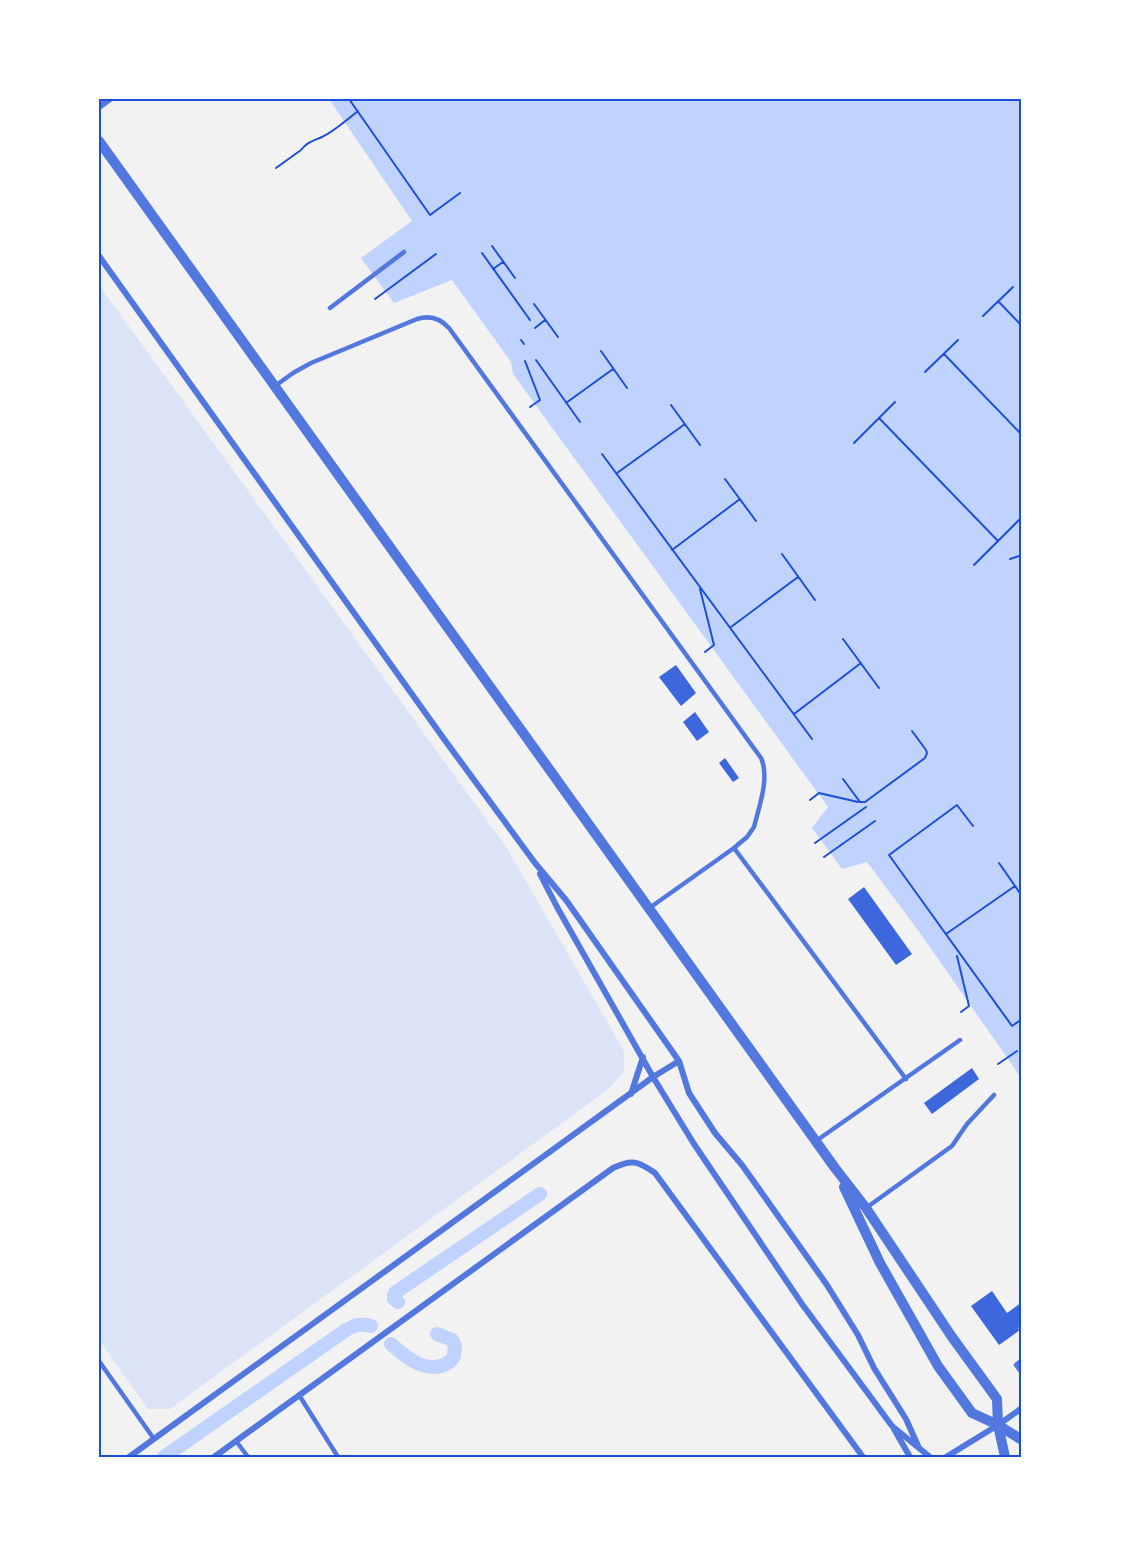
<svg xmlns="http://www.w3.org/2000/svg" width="1121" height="1556" viewBox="0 0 1121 1556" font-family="'Space Grotesk',sans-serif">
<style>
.green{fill:#dbe4f7}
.water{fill:#bfd3fe}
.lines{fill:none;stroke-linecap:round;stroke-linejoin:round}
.canal{stroke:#bfd3fe;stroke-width:14}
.building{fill:#3d67dc}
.path{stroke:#1d4ed8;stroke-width:2}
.service{stroke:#5277de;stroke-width:4.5}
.minor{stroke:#5277de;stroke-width:6}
.tertiary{stroke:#5277de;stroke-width:10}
.neatline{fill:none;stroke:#1d4ed8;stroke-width:2}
</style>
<rect width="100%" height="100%" fill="#f2f2f2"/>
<path class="green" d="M 99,285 L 507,848 L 624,1051 L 624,1072 L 610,1088 L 170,1409 L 148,1409 L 99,1340 Z"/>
<path class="water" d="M 329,99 L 1022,99 L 1022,1079 L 920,933 L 867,862 L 842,869 L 812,828 L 828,807 L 513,374 L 511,362 L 452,280 L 394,303 L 361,258 L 412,221 Z"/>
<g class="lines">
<path class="canal" d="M 398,1302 L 394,1299 L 394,1295 L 396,1292 L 540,1194
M 391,1344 C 397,1349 403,1355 410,1359 C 422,1368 445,1372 454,1356 C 454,1355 455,1347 455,1346 L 452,1340 L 437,1334
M 164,1457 L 346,1330 C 355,1325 360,1323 371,1326"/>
</g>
<path class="building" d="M 676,665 L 696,693 L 681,706 L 659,677 Z
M 695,712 L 709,732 L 697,741 L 683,722 Z
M 725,758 L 739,778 L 733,782 L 719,763 Z
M 864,887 L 912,954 L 896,965 L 848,899 Z
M 972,1068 L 979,1079 L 932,1114 L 924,1103 Z
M 992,1291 L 1007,1313 L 1022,1302 L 1022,1325 L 1018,1328 L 1020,1330 L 999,1345 L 971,1306 Z"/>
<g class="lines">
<path class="path" d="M 349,99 L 430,215 L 460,193
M 276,168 L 301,150 C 307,142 313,141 322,137 C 333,132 348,119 358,111
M 492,246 L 515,278
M 482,253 L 530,320
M 493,269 L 503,262
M 375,299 L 436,254
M 998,301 L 1022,326
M 534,304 L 558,337
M 983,316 L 1013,287
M 535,328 L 545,320
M 521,340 L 524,344
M 601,351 L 627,388
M 944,354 L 1022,435
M 536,360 L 580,422
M 525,361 L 540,400 L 530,407
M 925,372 L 958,340
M 566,403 L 613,369
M 671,405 L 700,445
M 879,418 L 998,541
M 854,443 L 895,402
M 602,454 L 812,739
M 617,473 L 685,424
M 725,479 L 756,521
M 672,550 L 740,499
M 782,554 L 815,600
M 1010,559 L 1022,555
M 974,565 L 1022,517
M 700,589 L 714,645 L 705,652
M 731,627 L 798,577
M 843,639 L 879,688
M 794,714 L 861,663
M 843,779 L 860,802 L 865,802 L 925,758 L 927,753 L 926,750 L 912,731
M 810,800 L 819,793 L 858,802
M 973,826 L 957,805 L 889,855 L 1012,1026 L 1022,1019
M 815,843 L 866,807
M 824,857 L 875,821
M 999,863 L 1022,896
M 946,934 L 1015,886
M 957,956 L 969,1006 L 961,1012
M 998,1064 L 1017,1051"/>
<path class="service" d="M 330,308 L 404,252
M 275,386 L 293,373 L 311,363 L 417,319 C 430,315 440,318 449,328 L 761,758 C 770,777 759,807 754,827 L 747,837 L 734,848 L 648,909
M 734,848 L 906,1079
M 816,1141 L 960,1040
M 866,1208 L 952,1146 L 967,1124 L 994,1095
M 1022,1360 L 1016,1365 L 1022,1373
M 99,1361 L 154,1439
M 299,1395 L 338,1457
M 236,1441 L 248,1457"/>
<path class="minor" d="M 99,107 L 110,99
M 99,256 L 444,739 L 535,863 L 566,900 L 679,1061 L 689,1093 L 715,1133 L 742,1165 L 827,1285 L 858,1335 L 874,1368 L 906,1419 L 919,1448
M 540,874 L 557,907 L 653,1077 L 694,1144 L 802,1304 L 892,1426 L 930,1457
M 631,1094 L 643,1057
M 894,1429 L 910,1457
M 129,1457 L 653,1077 L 679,1061
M 214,1457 L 613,1168 C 632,1159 638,1161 655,1173 L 863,1457
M 946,1457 L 998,1425 L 1022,1408"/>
<path class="tertiary" d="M 99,141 L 835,1168 L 866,1208 L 952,1337 L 997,1399 L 998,1425 L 1022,1440
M 844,1187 L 880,1263 L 938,1366 L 972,1413 L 998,1425 L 1005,1457"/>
</g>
<rect width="1121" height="1556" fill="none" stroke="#ffffff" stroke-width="201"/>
<rect x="100" y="100" width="920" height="1356" class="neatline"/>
</svg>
